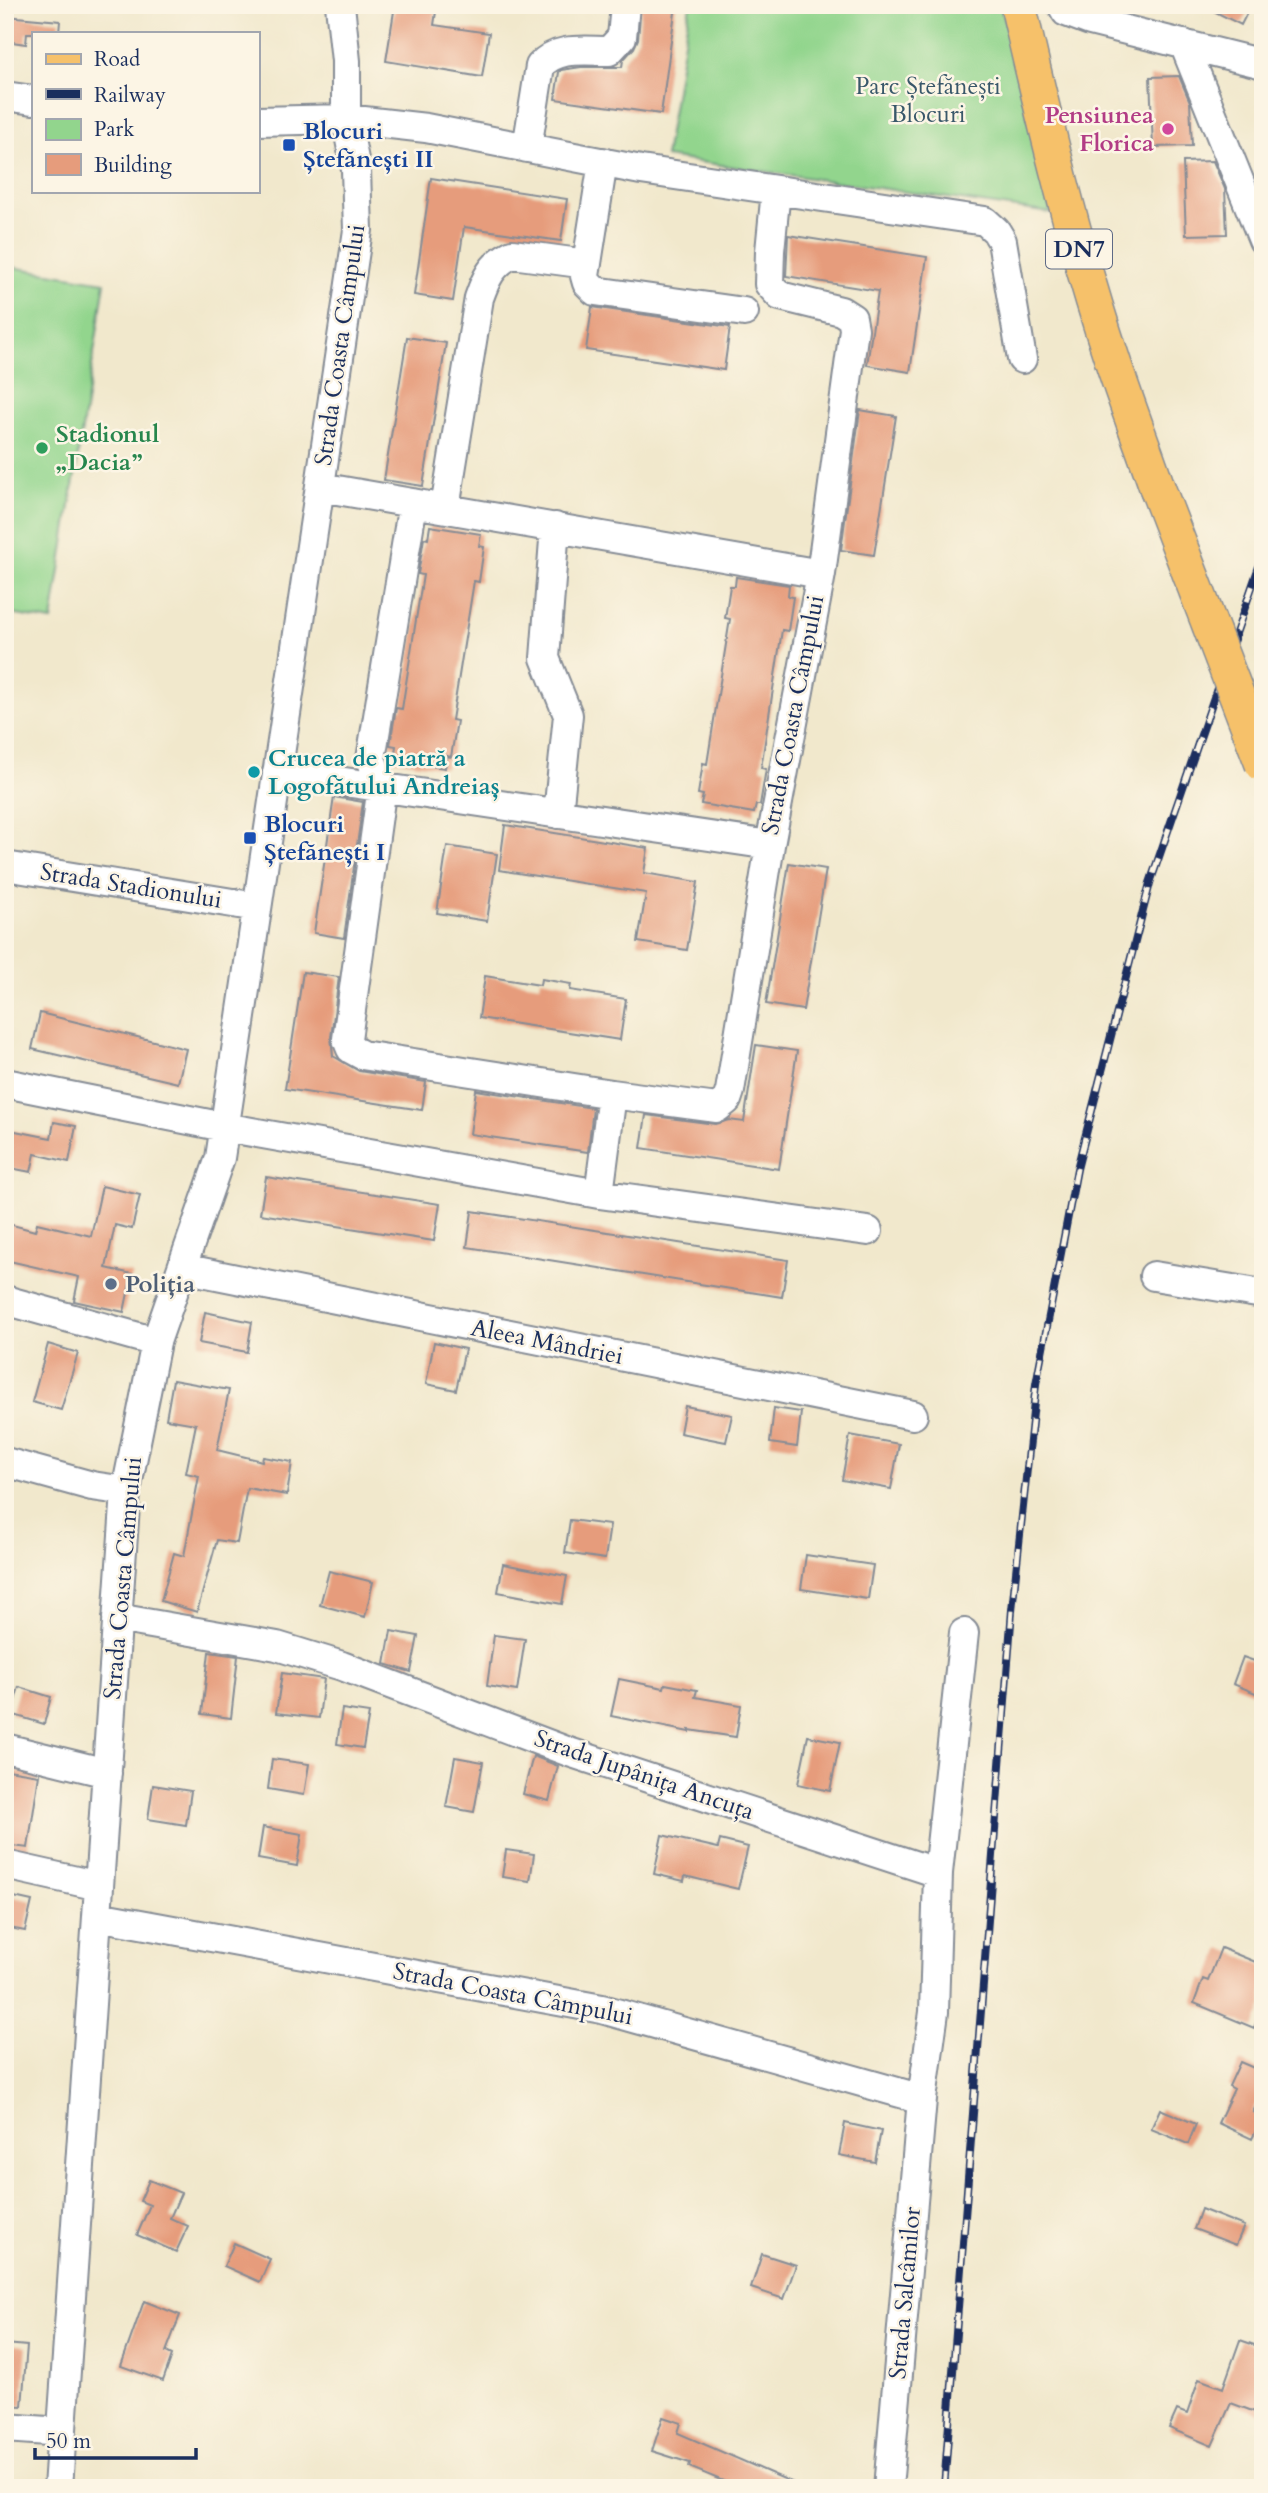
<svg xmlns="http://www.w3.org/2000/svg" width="1268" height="2493" viewBox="0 0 1268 2493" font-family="Cardo,serif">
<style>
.green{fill:#92d58d;stroke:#568276;stroke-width:2}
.building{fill:#e69c7c}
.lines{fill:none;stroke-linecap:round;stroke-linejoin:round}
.minor-casing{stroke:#868c95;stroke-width:32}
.major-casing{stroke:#868c95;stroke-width:38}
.minor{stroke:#fff;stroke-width:28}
.major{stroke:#f6c16b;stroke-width:35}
.rail-casing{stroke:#1b2f5e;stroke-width:8}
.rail{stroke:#fcf5e5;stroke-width:5;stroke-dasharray:16;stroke-linecap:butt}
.major-bridge-casing{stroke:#868c95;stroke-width:38;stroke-linecap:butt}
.major-bridge{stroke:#f6c16b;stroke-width:35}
.hotel-dot{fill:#d1479c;stroke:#fcf5e5;stroke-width:2.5}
.transit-dot{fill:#1a4fb4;stroke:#fcf5e5;stroke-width:2.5}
.leisure-dot{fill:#2e9e5b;stroke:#fcf5e5;stroke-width:2.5}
.culture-dot{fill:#0f9aa8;stroke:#fcf5e5;stroke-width:2.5}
.service-dot{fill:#5c6f8a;stroke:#fcf5e5;stroke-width:2.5}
.labels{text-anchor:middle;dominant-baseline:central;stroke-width:5;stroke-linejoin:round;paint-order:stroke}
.shield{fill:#fcf5e5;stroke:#5e6a86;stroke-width:2}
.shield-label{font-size:23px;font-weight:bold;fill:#1b2f5e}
.park-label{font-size:24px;fill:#39586a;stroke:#fcf5e5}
.hotel-label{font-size:24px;font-weight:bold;fill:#b23c85;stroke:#fcf5e5;text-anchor:end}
.transit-label{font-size:24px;font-weight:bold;fill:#164399;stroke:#fcf5e5;text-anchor:start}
.street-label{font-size:24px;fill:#1b2f5e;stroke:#fcf5e5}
.leisure-label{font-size:24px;font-weight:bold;fill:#27864d;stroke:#fcf5e5;text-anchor:start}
.culture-label{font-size:24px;font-weight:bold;fill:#0d838f;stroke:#fcf5e5;text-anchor:start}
.service-label{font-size:24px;font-weight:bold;fill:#4e5e75;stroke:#fcf5e5;text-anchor:start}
</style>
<rect width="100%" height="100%" fill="#fcf5e5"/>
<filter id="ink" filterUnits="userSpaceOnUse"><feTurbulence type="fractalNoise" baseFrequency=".0143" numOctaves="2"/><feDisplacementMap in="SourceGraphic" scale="14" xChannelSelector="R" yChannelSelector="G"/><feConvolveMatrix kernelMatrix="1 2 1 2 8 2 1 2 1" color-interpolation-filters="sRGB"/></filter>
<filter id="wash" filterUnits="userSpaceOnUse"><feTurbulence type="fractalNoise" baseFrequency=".00686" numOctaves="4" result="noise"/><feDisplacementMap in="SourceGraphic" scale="28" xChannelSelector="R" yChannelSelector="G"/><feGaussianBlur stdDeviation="1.57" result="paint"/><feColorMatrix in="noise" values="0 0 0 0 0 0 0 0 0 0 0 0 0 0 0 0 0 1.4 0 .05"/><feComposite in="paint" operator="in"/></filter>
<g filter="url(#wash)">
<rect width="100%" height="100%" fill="#f1e8cc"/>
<path class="green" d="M 690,5 L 1001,5 L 1051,213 L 665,157 Z
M 5,266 L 105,282 L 52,621 L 5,613 Z"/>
<g id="blocks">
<path class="building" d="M 395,5 L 437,5 L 434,25 L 489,33 L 482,77 L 386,61 Z
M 641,5 L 676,5 L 661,114 L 555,99 L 559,72 L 561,70 L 581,67 L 622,67 L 623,60 L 634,48 L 638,39 Z
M 1202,5 L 1251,5 L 1241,25 Z
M 5,16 L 60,21 L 59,33 L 27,33 L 26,44 L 5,41 Z
M 1179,76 L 1190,102 L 1192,146 L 1153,147 L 1150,77 Z
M 1213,161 L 1225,189 L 1227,234 L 1186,235 L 1183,162 Z
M 431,178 L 567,199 L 561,241 L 464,227 L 453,301 L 414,295 Z
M 788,235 L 927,257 L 910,372 L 867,365 L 878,291 L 786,276 Z
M 592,307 L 730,327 L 724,370 L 586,350 Z
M 407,337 L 446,343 L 423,486 L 384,480 Z
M 860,410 L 896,416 L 874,555 L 841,550 Z
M 430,526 L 481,534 L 479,546 L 484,547 L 479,582 L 474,581 L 452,720 L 457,721 L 451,757 L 447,756 L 445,768 L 394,760 L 396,746 L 390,745 L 396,708 L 402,709 L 423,575 L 418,574 L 424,538 L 428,539 Z
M 736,577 L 789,585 L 788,596 L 793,597 L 788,631 L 782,630 L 761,768 L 766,769 L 760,805 L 756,805 L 754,813 L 701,804 L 703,795 L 698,794 L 703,763 L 707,764 L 730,619 L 725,618 L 730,586 L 735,586 Z
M 334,797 L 363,802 L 344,938 L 314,933 Z
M 505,825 L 648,848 L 644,873 L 698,882 L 687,950 L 638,942 L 646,893 L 499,870 Z
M 447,846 L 497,854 L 487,921 L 437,913 Z
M 789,863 L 826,869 L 803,1010 L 766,1004 Z
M 303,972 L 339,977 L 331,1037 L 333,1056 L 359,1071 L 426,1082 L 422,1110 L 285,1089 Z
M 485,976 L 540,985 L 541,979 L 571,984 L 570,990 L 626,999 L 620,1040 L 479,1018 Z
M 40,1013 L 186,1049 L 178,1083 L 32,1049 Z
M 756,1045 L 797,1051 L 779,1169 L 641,1148 L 646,1115 L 715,1124 L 729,1120 L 744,1122 Z
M 476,1090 L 593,1108 L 588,1152 L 470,1134 Z
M 54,1122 L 76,1126 L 69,1162 L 35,1154 L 31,1172 L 5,1167 L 5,1129 L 51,1138 Z
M 266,1177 L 440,1204 L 434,1241 L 260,1214 Z
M 102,1186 L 140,1195 L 132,1229 L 115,1225 L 106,1268 L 132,1274 L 124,1312 L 74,1301 L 79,1277 L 5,1260 L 5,1223 L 35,1231 L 37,1223 L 91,1236 Z
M 472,1211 L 788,1260 L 782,1297 L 467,1247 Z
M 205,1312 L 252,1322 L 247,1352 L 199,1343 Z
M 434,1342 L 465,1349 L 456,1390 L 426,1384 Z
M 48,1344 L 78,1353 L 61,1410 L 32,1402 Z
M 173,1380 L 229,1390 L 217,1450 L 262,1461 L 263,1457 L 292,1462 L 287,1495 L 247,1488 L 237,1543 L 217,1540 L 197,1612 L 161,1601 L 174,1553 L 184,1556 L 199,1476 L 186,1473 L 196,1424 L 166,1419 Z
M 685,1406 L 732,1415 L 726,1442 L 680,1433 Z
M 774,1408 L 801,1412 L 797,1447 L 770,1443 Z
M 850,1435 L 899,1444 L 891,1489 L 842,1480 Z
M 570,1520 L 610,1525 L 605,1559 L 565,1553 Z
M 806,1555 L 873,1565 L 868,1599 L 801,1589 Z
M 503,1564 L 567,1576 L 562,1604 L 498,1592 Z
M 329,1571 L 373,1582 L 365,1617 L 320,1605 Z
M 391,1631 L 418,1636 L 411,1672 L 385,1664 Z
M 494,1635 L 525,1639 L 517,1691 L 487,1686 Z
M 209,1652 L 238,1656 L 231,1718 L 202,1714 Z
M 1243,1657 L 1263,1664 L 1263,1696 L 1233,1684 Z
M 282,1673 L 324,1679 L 319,1718 L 276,1713 Z
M 619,1679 L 664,1688 L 665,1684 L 697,1690 L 695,1697 L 741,1705 L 736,1737 L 689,1730 L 689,1732 L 611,1716 Z
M 19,1687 L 51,1697 L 44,1724 L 11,1714 Z
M 342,1709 L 369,1713 L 363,1748 L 337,1744 Z
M 808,1736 L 840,1742 L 830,1791 L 798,1784 Z
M 533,1756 L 558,1766 L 549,1801 L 523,1794 Z
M 455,1757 L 483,1762 L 474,1812 L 446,1807 Z
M 272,1759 L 309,1764 L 304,1795 L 268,1789 Z
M 8,1770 L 39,1775 L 28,1848 L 5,1845 L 5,1788 Z
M 153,1785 L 191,1791 L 186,1825 L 148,1819 Z
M 263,1827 L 302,1834 L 297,1866 L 258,1859 Z
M 662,1835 L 718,1848 L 720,1840 L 748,1847 L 738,1889 L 685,1876 L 684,1881 L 654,1874 Z
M 506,1850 L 534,1854 L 530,1881 L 502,1877 Z
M 5,1895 L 32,1901 L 25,1931 L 5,1927 Z
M 1221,1948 L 1263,1965 L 1263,2006 L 1254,2028 L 1194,2003 L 1203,1979 L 1208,1981 Z
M 1240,2062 L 1263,2072 L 1263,2092 L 1253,2112 L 1263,2116 L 1252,2139 L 1218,2123 L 1234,2089 L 1229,2086 Z
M 1160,2109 L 1196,2124 L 1188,2144 L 1151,2129 Z
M 845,2123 L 881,2131 L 875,2162 L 839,2155 Z
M 149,2180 L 181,2193 L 170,2218 L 188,2226 L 176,2252 L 137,2235 L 150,2205 L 140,2201 Z
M 1201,2209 L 1244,2226 L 1236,2245 L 1194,2229 Z
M 234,2243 L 270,2259 L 260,2282 L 224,2266 Z
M 762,2254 L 796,2265 L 784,2299 L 751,2288 Z
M 144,2301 L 180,2315 L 166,2352 L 172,2355 L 163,2381 L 121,2366 Z
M 1240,2340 L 1263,2348 L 1263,2415 L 1231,2403 L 1212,2446 L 1169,2428 L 1177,2410 L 1187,2414 L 1199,2379 L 1223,2388 Z
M 5,2344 L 27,2346 L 22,2406 L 5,2405 Z
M 663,2417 L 681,2423 L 678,2433 L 805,2488 L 740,2488 L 689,2467 L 690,2463 L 652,2451 Z"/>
</g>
</g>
<g filter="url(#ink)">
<use href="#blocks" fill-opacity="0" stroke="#868c95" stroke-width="2"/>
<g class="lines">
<defs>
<path id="minor" d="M 1062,5 L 1066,12 L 1090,21 L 1263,64
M 1184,44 L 1263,240
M 5,96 L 33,100
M 257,121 L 346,119 L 426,128 L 641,170 L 985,221 L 996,231 L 1002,241 L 1022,359
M 527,148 L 540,66 C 557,46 584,51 609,51 L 622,37 L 625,5
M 603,162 L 585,276 L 587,283 L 595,291 L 744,312
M 320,487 L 821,574
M 413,503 L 371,759 L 382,786 L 347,1039 L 351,1049 L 362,1055 L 612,1094 L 599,1194
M 445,508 L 479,298 C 486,278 492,264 512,254 L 587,264
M 555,527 L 545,658 L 568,715 L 558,814
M 277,772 L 770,845
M 5,866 L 257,907
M 5,1083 L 224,1127 L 599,1194 L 868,1231
M 612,1094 L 717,1108 L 727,1100 L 730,1091 L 770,845 L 821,574 L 854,329 L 852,318 L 841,311 L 780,296 L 769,284 L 770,251 L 776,190
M 182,1268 L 913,1415
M 1154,1276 L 1263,1294
M 5,1300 L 156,1342
M 5,1462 L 92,1486 L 126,1491
M 117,1618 L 277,1646 L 342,1666 L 569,1752 L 938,1873 L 964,1633
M 5,1748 L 107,1773
M 5,1865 L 99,1886
M 97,1916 L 602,2009 L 922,2099
M 5,2428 L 62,2432
M 58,2488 L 126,1491 L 156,1342 L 220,1158 L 358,230 L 356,170 L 346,119 L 346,61 L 340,5
M 888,2488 L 922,2099 L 934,2012 L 938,1873"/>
<path id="major" d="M 1018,5 C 1045,123 1073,241 1111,356 C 1125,400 1142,443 1157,487"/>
</defs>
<use href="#minor" class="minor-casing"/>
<use href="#major" class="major-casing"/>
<use href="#minor" class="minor"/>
<use href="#major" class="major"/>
<defs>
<path id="rail" d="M 944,2488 L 1012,1610 L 1036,1384 L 1077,1169 L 1150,883 L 1263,555"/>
</defs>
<use href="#rail" class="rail-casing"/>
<use href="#rail" class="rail"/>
<defs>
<path id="major-bridge" d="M 1157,487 L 1263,764"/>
</defs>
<use href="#major-bridge" class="major-bridge-casing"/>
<use href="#major-bridge" class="major-bridge"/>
</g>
</g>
<circle class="hotel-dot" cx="1168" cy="129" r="7"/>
<g class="transit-dot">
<rect x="282" y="138" width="14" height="14" rx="3.5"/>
<rect x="243" y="831" width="14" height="14" rx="3.5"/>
</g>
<circle class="leisure-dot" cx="42" cy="448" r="7"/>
<circle class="culture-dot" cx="254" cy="772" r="7"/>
<circle class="service-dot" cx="111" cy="1284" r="7"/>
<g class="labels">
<rect class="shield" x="1046" y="229.5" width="66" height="39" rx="5"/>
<g class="shield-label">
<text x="1079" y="249">DN7</text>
</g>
<g class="park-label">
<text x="928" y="86">Parc Ștefănești<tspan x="928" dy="28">Blocuri</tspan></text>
</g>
<g class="hotel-label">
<text x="1154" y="115">Pensiunea<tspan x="1154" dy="28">Florica</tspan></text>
</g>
<g class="transit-label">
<text x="303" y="131">Blocuri<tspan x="303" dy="28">Ștefănești II</tspan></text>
<text x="264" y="824">Blocuri<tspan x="264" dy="28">Ștefănești I</tspan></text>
</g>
<g class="street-label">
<text transform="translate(340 345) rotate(-82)">Strada Coasta Câmpului</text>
<text transform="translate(793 715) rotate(-79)">Strada Coasta Câmpului</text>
<text transform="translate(131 886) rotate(9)">Strada Stadionului</text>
<text transform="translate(547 1342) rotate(11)">Aleea Mândriei</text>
<text transform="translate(123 1578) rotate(-85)">Strada Coasta Câmpului</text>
<text transform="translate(644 1775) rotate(19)">Strada Jupânița Ancuța</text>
<text transform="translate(513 1994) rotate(11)">Strada Coasta Câmpului</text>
<text transform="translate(905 2293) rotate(-85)">Strada Salcâmilor</text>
</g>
<g class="leisure-label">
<text x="56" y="434">Stadionul<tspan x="56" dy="28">„Dacia”</tspan></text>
</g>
<g class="culture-label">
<text x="268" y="758">Crucea de piatră a<tspan x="268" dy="28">Logofătului Andreiaș</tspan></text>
</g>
<g class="service-label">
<text x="125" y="1284">Poliția</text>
</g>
</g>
<rect width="1268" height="2493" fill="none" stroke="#fcf5e5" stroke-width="28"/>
<rect x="32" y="32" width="228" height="161" fill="#fcf5e5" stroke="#a2a6af" stroke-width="2"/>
<rect x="46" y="54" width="35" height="10" fill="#f6c16b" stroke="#a2a6af" stroke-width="2"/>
<text x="94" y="66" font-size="21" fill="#1b2f5e">Road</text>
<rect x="46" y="89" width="35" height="10" fill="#1b2f5e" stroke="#a2a6af" stroke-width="2"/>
<text x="94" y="102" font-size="21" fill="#1b2f5e">Railway</text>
<rect x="46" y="119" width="35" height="21" fill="#92d58d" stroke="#a2a6af" stroke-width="2"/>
<text x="94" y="136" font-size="21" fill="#1b2f5e">Park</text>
<rect x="46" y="154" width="35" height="21" fill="#e69c7c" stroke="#a2a6af" stroke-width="2"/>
<text x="94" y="172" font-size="21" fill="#1b2f5e">Building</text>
<path d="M35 2448v10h161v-10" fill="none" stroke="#1b2f5e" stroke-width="3.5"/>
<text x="46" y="2448" font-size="21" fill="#1b2f5e" stroke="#fcf5e5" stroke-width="5" paint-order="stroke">50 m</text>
</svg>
